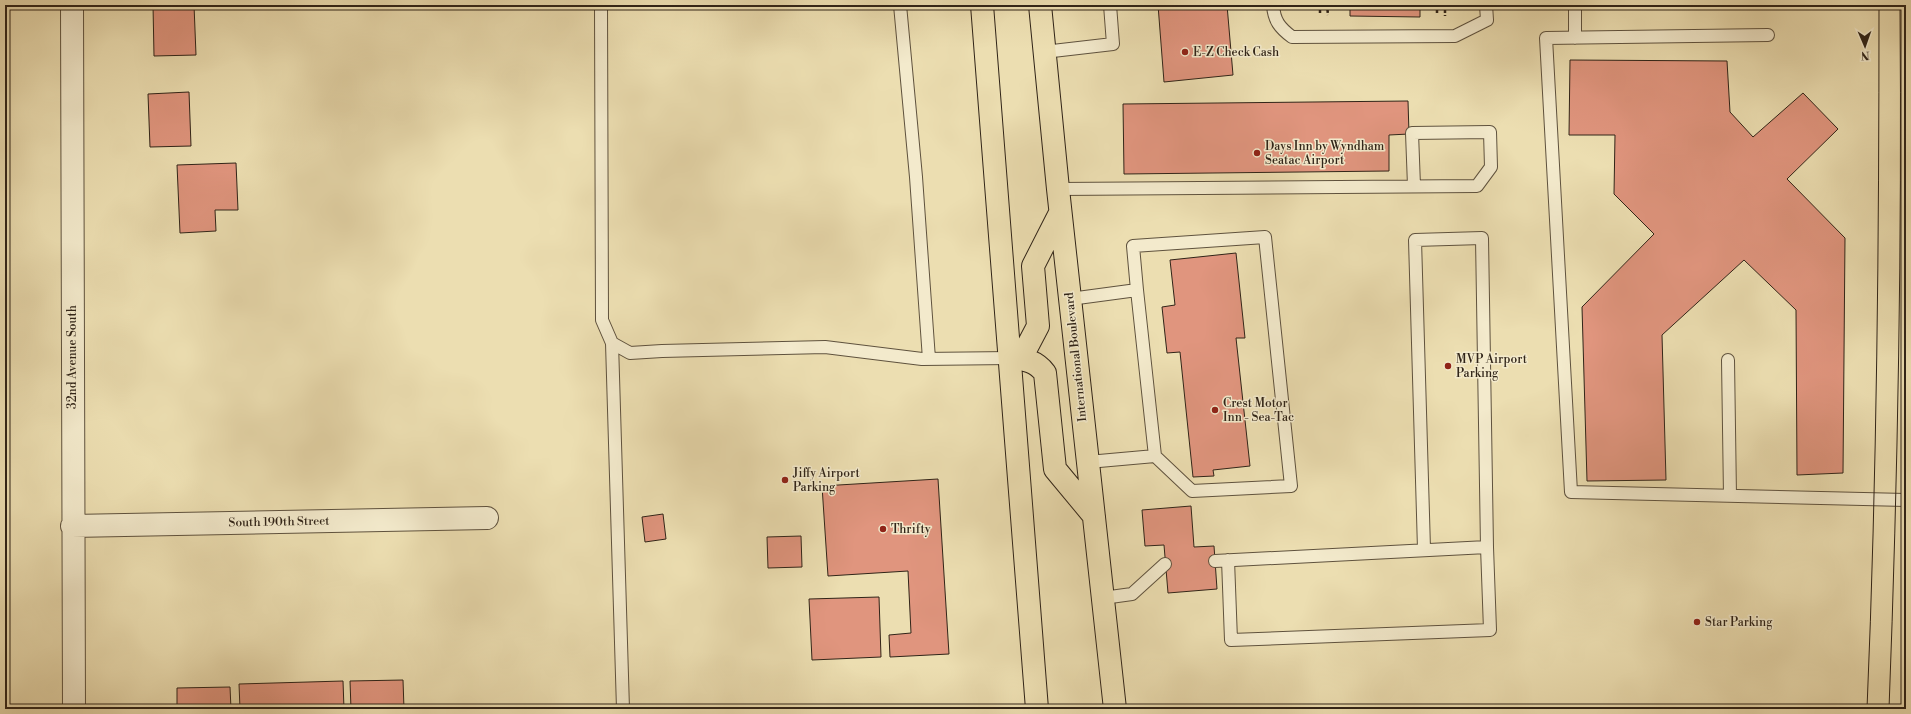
<svg xmlns="http://www.w3.org/2000/svg" width="1911" height="714" viewBox="0 0 1911 714" font-family="'Libre Bodoni',serif">
<style>
.building{fill:#e0957e;stroke:#302418}
.lines{fill:none;stroke-linecap:round;stroke-linejoin:round}
.service-casing{stroke:#5f523e;stroke-width:14}
.minor-casing{stroke:#5f523e;stroke-width:24}
.primary-casing{stroke:#302418;stroke-width:24}
.path{stroke:#302418;stroke-width:2.5;stroke-dasharray:3 2;stroke-linecap:butt}
.service{stroke:#f3eacc;stroke-width:12}
.minor{stroke:#f3eacc;stroke-width:22}
.primary{stroke:#ecdeb1;stroke-width:22}
.tram{stroke:#302418;stroke-width:1}
.poi-dot{fill:#8f2418;stroke:#f3eacc;stroke-width:1.5}
.labels{text-anchor:middle;dominant-baseline:central;stroke-width:3;stroke-linejoin:round;paint-order:stroke}
.poi-label{font-size:12px;fill:#302418;stroke:#f3eacc;text-anchor:start}
.street-label{font-size:12px;fill:#302418;stroke:#f3eacc}
</style>
<rect width="100%" height="100%" fill="#ecdeb1"/>
<filter id="stains"><feTurbulence type="fractalNoise" baseFrequency=".005" numOctaves="4"/><feColorMatrix values="0 0 0 0 .2 0 0 0 0 .09 0 0 0 0 .02 0 0 0 .5 -.17"/></filter>
<radialGradient id="worn" r=".72"><stop offset=".6" stop-color="#630" stop-opacity="0"/><stop offset="1" stop-color="#630" stop-opacity=".3"/></radialGradient>
<path class="building" d="M 153,5 L 194,5 L 196,55 L 154,56 Z
M 1158,5 L 1227,5 L 1233,75 L 1164,82 Z
M 1350,5 L 1420,5 L 1420,17 L 1350,16 Z
M 1570,60 L 1727,61 L 1730,112 L 1753,137 L 1803,93 L 1838,129 L 1787,179 L 1845,238 L 1843,473 L 1797,475 L 1796,310 L 1744,260 L 1662,335 L 1666,480 L 1587,481 L 1582,307 L 1654,234 L 1614,194 L 1615,135 L 1569,135 Z
M 189,92 L 191,146 L 150,147 L 148,94 Z
M 1408,101 L 1409,134 L 1389,135 L 1389,171 L 1124,174 L 1123,104 Z
M 236,163 L 238,210 L 215,210 L 216,231 L 180,233 L 177,165 Z
M 1236,253 L 1245,338 L 1236,338 L 1250,466 L 1213,470 L 1214,476 L 1193,477 L 1180,352 L 1167,353 L 1162,307 L 1175,305 L 1170,260 Z
M 938,479 L 949,654 L 890,657 L 889,635 L 911,633 L 908,571 L 828,576 L 822,486 Z
M 1191,506 L 1194,547 L 1214,546 L 1217,589 L 1168,593 L 1164,545 L 1145,546 L 1142,510 Z
M 663,514 L 666,539 L 645,542 L 642,517 Z
M 801,536 L 802,567 L 768,568 L 767,537 Z
M 879,597 L 881,657 L 812,660 L 809,599 Z
M 5,633 L 7,701 L 5,701 Z
M 403,680 L 404,709 L 351,709 L 350,681 Z
M 343,681 L 344,709 L 240,709 L 239,684 Z
M 230,687 L 231,709 L 177,709 L 177,688 Z"/>
<g class="lines">
<defs>
<path id="service" d="M 601,5 L 602,320 L 612,343 L 630,353 L 662,351 L 825,347 L 922,359 L 1010,358
M 900,5 L 916,177 L 929,359
M 1273,5 C 1274,21 1280,28 1292,37 L 1455,36 L 1487,20 L 1486,5
M 1575,5 L 1575,38
M 1768,35 L 1546,38 L 1571,492 L 1906,500
M 1044,52 L 1113,44 L 1110,5
M 1058,189 L 1477,186 L 1491,167 L 1490,132 L 1412,133 L 1414,186
M 1137,290 L 1133,246 L 1265,237 L 1291,486 L 1192,491 L 1155,456
M 1070,299 L 1137,290 L 1155,456 L 1088,462
M 612,343 L 623,709
M 1728,360 L 1730,496
M 1228,560 L 1231,640 L 1490,630 L 1487,547
M 1215,561 L 1487,547 L 1482,238 L 1415,240 L 1424,549
M 1103,598 L 1132,594 L 1165,564"/>
<path id="minor" d="M 72,5 L 74,709
M 72,526 L 487,518"/>
<path id="primary" d="M 982,5 L 1037,709
M 1040,5 L 1058,189 L 1115,709
M 1010,358 C 1025,359 1036,361 1045,373 L 1055,469 L 1094,516
M 1010,358 L 1019,354 L 1027,347 L 1038,326 L 1033,266 L 1060,213"/>
</defs>
<use href="#service" class="service-casing"/>
<use href="#minor" class="minor-casing"/>
<use href="#primary" class="primary-casing"/>
<path class="path" d="M 1320,5 L 1320,14
M 1327,5 L 1328,15
M 1437,5 L 1437,14
M 1445,5 L 1445,16"/>
<use href="#service" class="service"/>
<use href="#minor" class="minor"/>
<use href="#primary" class="primary"/>
<path class="tram" d="M 1867,709 C 1877,474 1879,240 1879,5
M 1889,709 C 1898,474 1902,240 1900,5"/>
</g>
<g class="poi-dot">
<circle cx="1185" cy="52" r="4"/>
<circle cx="1257" cy="153" r="4"/>
<circle cx="1448" cy="366" r="4"/>
<circle cx="1215" cy="410" r="4"/>
<circle cx="785" cy="480" r="4"/>
<circle cx="883" cy="529" r="4"/>
<circle cx="1697" cy="622" r="4"/>
</g>
<g class="labels">
<g class="poi-label">
<text x="1193" y="52">E-Z Check Cash</text>
<text x="1265" y="146">Days Inn by Wyndham<tspan x="1265" dy="14">Seatac Airport</tspan></text>
<text x="1456" y="359">MVP Airport<tspan x="1456" dy="14">Parking</tspan></text>
<text x="1223" y="403">Crest Motor<tspan x="1223" dy="14">Inn - Sea-Tac</tspan></text>
<text x="793" y="473">Jiffy Airport<tspan x="793" dy="14">Parking</tspan></text>
<text x="891" y="529">Thrifty</text>
<text x="1705" y="622">Star Parking</text>
</g>
<g class="street-label">
<text transform="translate(72 357) rotate(-90)">32nd Avenue South</text>
<text transform="translate(1076 357) rotate(-96)">International Boulevard</text>
<text transform="translate(279 522) rotate(-1)">South 190th Street</text>
</g>
</g>
<rect width="1911" height="714" fill="none" stroke="#ecdeb1" stroke-width="20"/>
<rect x="6" y="6" width="1899" height="702" fill="none" stroke="#302418" stroke-width="2"/>
<rect x="10" y="10" width="1891" height="694" fill="none" stroke="#302418"/>
<g transform="translate(1865 46) rotate(178)" stroke="#f3eacc" stroke-width="3" paint-order="stroke">
<path d="M0-3L7 15L0 10L-7 15Z" fill="#302418"/>
<text y="-6" font-size="11" font-weight="bold" text-anchor="middle" fill="#302418">N</text>
</g>
<rect width="100%" height="100%" filter="url(#stains)"/>
<rect width="100%" height="100%" fill="url(#worn)"/>
</svg>
